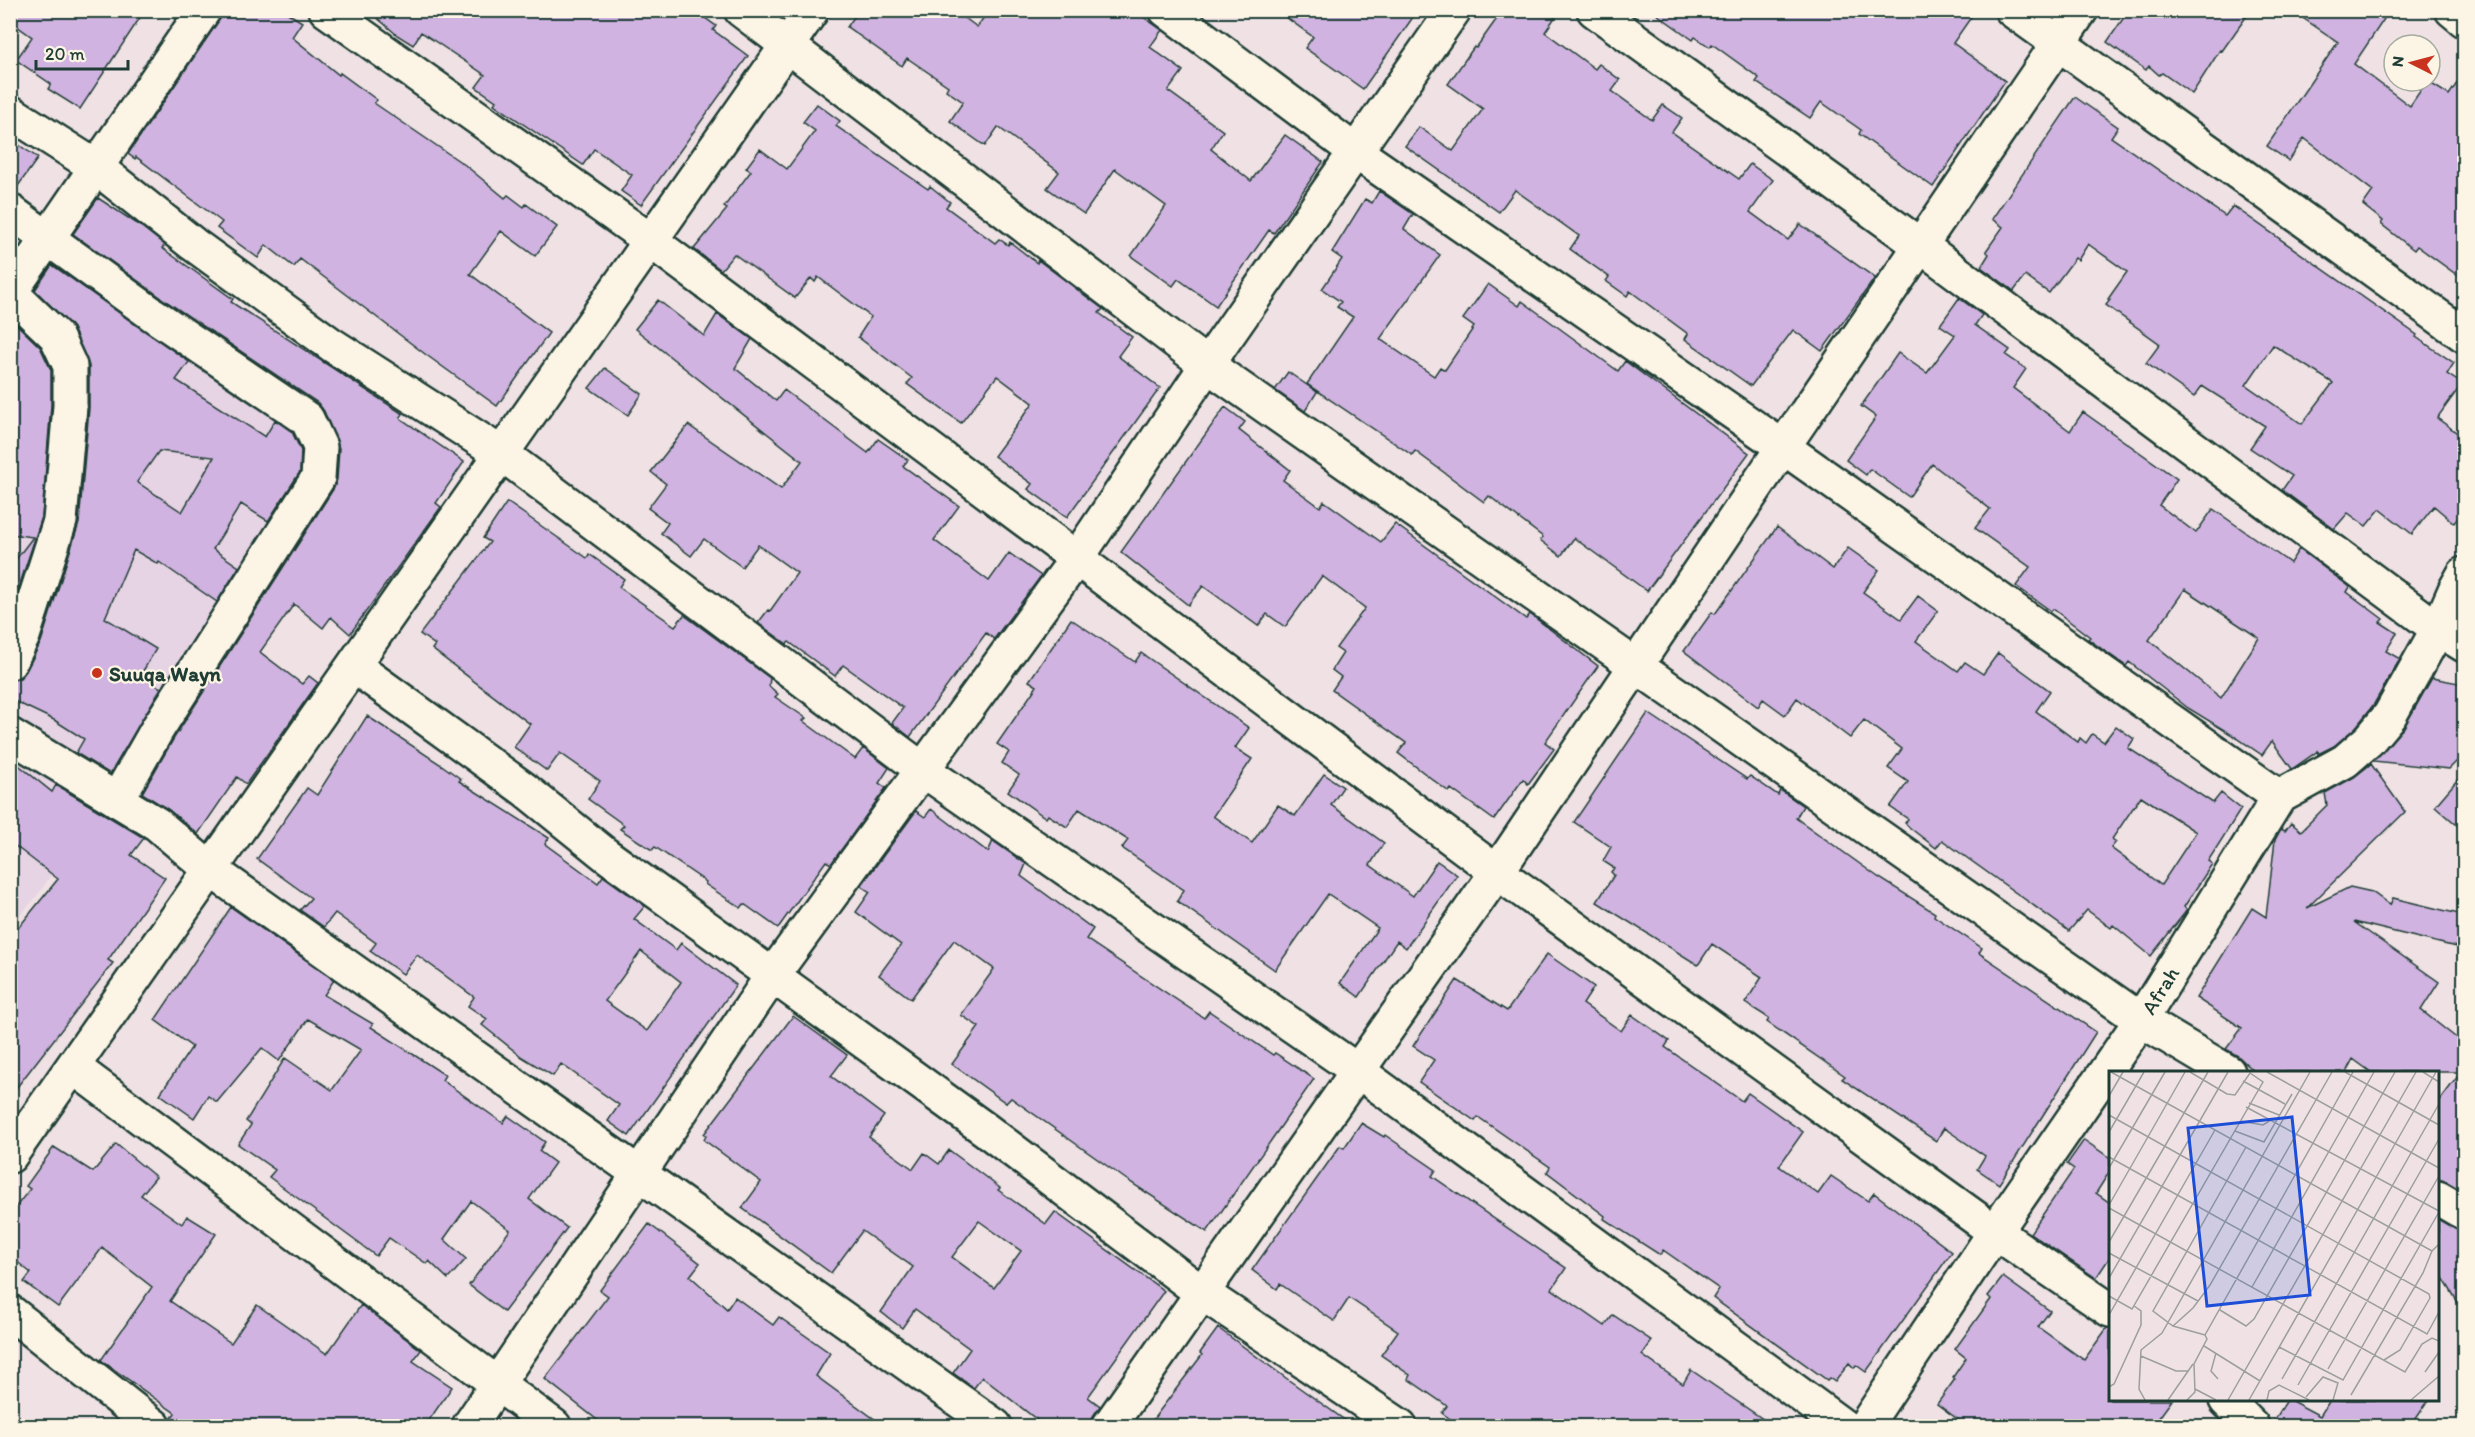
<svg xmlns="http://www.w3.org/2000/svg" width="2475" height="1437" viewBox="0 0 2475 1437" font-family="Itim,sans-serif">
<style>
.built{fill:#e6d3e3}
.building{fill:#d0b3e0;stroke:#1f3d34;stroke-width:1.5;fill-rule:evenodd}
.lines{fill:none;stroke-linecap:round;stroke-linejoin:round}
.minor-casing{stroke:#1f3d34;stroke-width:38}
.major-casing{stroke:#1f3d34;stroke-width:38}
.minor{stroke:#fcf5e5;stroke-width:33}
.major{stroke:#fcf5e5;stroke-width:33}
.poi-dot{fill:#c8321e;stroke:#fcf5e5;stroke-width:2}
.labels{text-anchor:middle;dominant-baseline:central;stroke-width:4.5;stroke-linejoin:round;paint-order:stroke}
.poi-label{font-size:21px;font-weight:bold;fill:#1f3d34;stroke:#fcf5e5;text-anchor:start}
.street-label{font-size:21px;fill:#1f3d34;stroke:#fcf5e5}
.inset-road{fill:none;stroke:#9c9f9e;stroke-width:1.5}
.view{fill:#1d4ed8;fill-opacity:0.15;stroke:#1d4ed8;stroke-width:3}
.inset-edge{fill:none;stroke:#1f3d34;stroke-width:3}
</style>
<rect width="100%" height="100%" fill="#efe1e4"/>
<filter id="ink" filterUnits="userSpaceOnUse"><feTurbulence type="fractalNoise" baseFrequency=".0167" numOctaves="2"/><feDisplacementMap in="SourceGraphic" scale="12" xChannelSelector="R" yChannelSelector="G"/><feConvolveMatrix kernelMatrix="1 2 1 2 8 2 1 2 1" color-interpolation-filters="sRGB"/></filter>
<g filter="url(#ink)">
<path class="built" d="M 11,221 L 330,452 L 39,893 L 11,926 Z"/>
<path class="building" d="M 10,10 L 145,10 L 80,109 L 48,89 L 51,84 L 16,60 L 32,37 L 10,21 Z
M 226,10 L 283,10 L 302,22 L 292,37 L 339,75 L 340,73 L 377,100 L 374,103 L 465,165 L 505,198 L 508,195 L 524,207 L 526,204 L 557,227 L 535,256 L 501,231 L 470,274 L 549,333 L 497,406 L 425,354 L 300,259 L 294,267 L 266,245 L 258,258 L 217,228 L 222,222 L 136,157 L 135,159 L 128,154 Z
M 368,10 L 694,10 L 716,26 L 713,30 L 748,56 L 641,205 L 621,191 L 632,175 L 594,149 L 583,165 L 494,104 L 496,101 L 476,87 L 485,75 L 421,32 L 413,45 L 397,35 Z
M 859,10 L 954,10 L 977,27 L 989,10 L 1133,10 L 1162,30 L 1150,47 L 1183,71 L 1168,91 L 1223,131 L 1211,149 L 1251,181 L 1285,135 L 1323,162 L 1274,233 L 1269,230 L 1216,306 L 1178,279 L 1173,286 L 1131,256 L 1166,206 L 1115,169 L 1084,214 L 1047,188 L 1059,172 L 998,127 L 985,146 L 950,121 L 963,102 L 946,90 L 948,86 L 907,58 L 902,66 L 847,27 Z
M 1276,10 L 1418,10 L 1363,89 L 1305,48 L 1313,37 Z
M 1503,10 L 1560,10 L 1545,32 L 1595,69 L 1599,64 L 1620,80 L 1612,91 L 1652,120 L 1663,105 L 1682,118 L 1672,132 L 1739,179 L 1750,164 L 1773,180 L 1750,212 L 1788,240 L 1800,224 L 1875,278 L 1822,351 L 1793,330 L 1751,386 L 1685,339 L 1688,334 L 1630,291 L 1627,296 L 1606,281 L 1609,277 L 1570,249 L 1579,236 L 1515,190 L 1499,212 L 1405,146 L 1419,127 L 1453,151 L 1483,109 L 1448,84 L 1474,47 L 1476,48 Z
M 1651,10 L 1976,10 L 1953,43 L 2005,81 L 1933,187 L 1859,134 L 1861,130 L 1821,102 L 1810,118 L 1756,82 L 1759,78 L 1712,44 L 1710,47 L 1695,37 L 1693,40 Z
M 2129,10 L 2251,10 L 2222,51 L 2220,50 L 2192,94 L 2162,73 L 2159,75 L 2149,66 L 2146,70 L 2107,42 Z
M 2291,10 L 2390,10 L 2354,64 L 2410,106 L 2427,81 L 2449,95 L 2464,73 L 2464,280 L 2417,246 L 2414,250 L 2381,224 L 2383,221 L 2363,205 L 2373,191 L 2304,138 L 2289,161 L 2267,146 L 2338,42 Z
M 2075,97 L 2118,127 L 2111,137 L 2225,216 L 2233,206 L 2417,335 L 2416,337 L 2454,363 L 2447,374 L 2462,384 L 2437,418 L 2464,438 L 2464,510 L 2454,523 L 2434,506 L 2412,534 L 2380,509 L 2366,526 L 2348,513 L 2334,529 L 2282,490 L 2292,476 L 2250,448 L 2265,426 L 2202,386 L 2194,397 L 2146,363 L 2160,344 L 2106,305 L 2110,300 L 2108,299 L 2127,272 L 2088,244 L 2078,260 L 2075,258 L 2049,293 L 2025,276 L 2014,291 L 1981,267 L 1989,254 L 1986,251 L 2003,227 L 1992,219 ZM 2273,345 L 2333,383 L 2302,424 L 2246,385 Z
M 817,104 L 840,121 L 836,126 L 928,189 L 930,186 L 950,202 L 946,207 L 995,243 L 999,239 L 1008,245 L 1010,242 L 1037,263 L 1038,260 L 1103,309 L 1099,313 L 1132,337 L 1118,356 L 1160,388 L 1067,517 L 1028,489 L 1032,484 L 994,456 L 1033,403 L 997,376 L 961,423 L 907,384 L 912,378 L 858,337 L 871,317 L 818,277 L 815,282 L 811,278 L 795,298 L 734,254 L 721,270 L 694,249 L 727,209 L 724,207 L 751,171 L 746,168 L 760,149 L 787,169 L 815,131 L 803,122 Z
M 10,139 L 38,158 L 13,193 L 10,193 Z
M 1379,191 L 1413,214 L 1404,229 L 1440,255 L 1380,339 L 1434,376 L 1440,367 L 1445,370 L 1474,327 L 1463,319 L 1488,284 L 1519,306 L 1522,301 L 1618,371 L 1625,361 L 1749,453 L 1647,591 L 1574,538 L 1561,556 L 1540,540 L 1543,537 L 1489,496 L 1484,502 L 1415,451 L 1412,455 L 1307,384 L 1353,317 L 1337,307 L 1341,302 L 1322,289 L 1342,259 L 1332,252 L 1365,199 L 1372,203 Z
M 98,198 L 142,227 L 165,245 L 162,248 L 233,299 L 231,302 L 403,414 L 400,418 L 464,462 L 436,503 L 441,507 L 350,634 L 331,617 L 323,628 L 294,604 L 260,652 L 302,684 L 309,676 L 318,683 L 246,784 L 237,777 L 198,834 L 169,810 L 142,793 L 174,738 L 334,488 L 337,479 L 339,448 L 324,411 L 318,403 L 163,299 L 73,234 Z
M 52,265 L 189,362 L 176,380 L 265,437 L 275,420 L 292,432 L 301,451 L 300,472 L 268,521 L 241,504 L 213,549 L 239,567 L 217,602 L 159,562 L 158,564 L 134,550 L 105,618 L 156,649 L 140,676 L 161,688 L 110,774 L 76,753 L 84,739 L 54,720 L 10,699 L 10,681 L 20,678 L 26,671 L 41,642 L 79,523 L 89,408 L 89,366 L 73,328 L 35,290 ZM 159,451 L 214,457 L 182,512 L 137,482 Z
M 1959,298 L 1982,315 L 1975,325 L 2010,350 L 2006,355 L 2026,369 L 2013,388 L 2070,431 L 2083,412 L 2177,479 L 2159,505 L 2196,533 L 2213,509 L 2290,563 L 2299,549 L 2350,587 L 2347,592 L 2383,619 L 2380,622 L 2397,633 L 2386,651 L 2400,659 L 2374,704 L 2356,727 L 2334,746 L 2318,754 L 2318,751 L 2292,769 L 2272,741 L 2262,755 L 2237,738 L 2188,708 L 2129,662 L 2126,666 L 2088,639 L 2090,637 L 2053,609 L 2051,611 L 2016,586 L 2030,567 L 1975,528 L 1990,509 L 1932,464 L 1909,497 L 1870,469 L 1866,475 L 1846,460 L 1876,417 L 1861,406 L 1876,385 L 1898,353 L 1927,373 L 1955,335 L 1940,325 ZM 2185,589 L 2259,638 L 2221,698 L 2149,640 Z
M 658,300 L 704,336 L 717,314 L 752,339 L 735,368 L 776,401 L 784,390 L 868,453 L 878,439 L 908,460 L 903,466 L 959,506 L 934,540 L 989,581 L 1009,553 L 1041,576 L 994,639 L 986,633 L 910,737 L 892,723 L 903,708 L 843,665 L 835,676 L 789,642 L 787,644 L 758,623 L 768,610 L 770,611 L 797,573 L 758,545 L 742,567 L 704,539 L 691,556 L 661,533 L 668,523 L 648,508 L 666,484 L 651,472 L 688,425 L 781,489 L 802,461 L 635,329 Z
M 10,318 L 40,347 L 51,370 L 51,405 L 42,517 L 10,614 L 10,567 L 33,537 L 10,534 Z
M 605,368 L 642,394 L 628,415 L 589,388 Z
M 1288,372 L 1317,392 L 1305,411 L 1275,390 Z
M 1225,407 L 1245,422 L 1239,430 L 1290,470 L 1283,480 L 1320,507 L 1324,501 L 1381,542 L 1395,524 L 1526,619 L 1530,614 L 1598,666 L 1545,742 L 1554,749 L 1528,784 L 1523,779 L 1494,820 L 1451,789 L 1449,792 L 1398,753 L 1406,743 L 1332,690 L 1341,677 L 1332,670 L 1343,653 L 1336,648 L 1365,608 L 1322,576 L 1285,627 L 1267,614 L 1258,626 L 1203,586 L 1188,605 L 1121,552 Z
M 507,502 L 587,558 L 589,554 L 624,579 L 619,587 L 675,626 L 684,615 L 770,678 L 769,686 L 778,694 L 775,697 L 806,718 L 803,721 L 855,759 L 863,748 L 889,768 L 879,783 L 886,788 L 831,864 L 826,861 L 778,928 L 744,904 L 741,908 L 705,884 L 706,882 L 655,847 L 652,850 L 620,829 L 624,825 L 588,799 L 600,781 L 560,753 L 547,771 L 514,747 L 530,724 L 432,649 L 435,645 L 420,634 L 490,542 L 483,538 Z
M 1777,527 L 1833,569 L 1848,548 L 1879,570 L 1863,592 L 1901,619 L 1918,596 L 1938,611 L 1916,641 L 1958,671 L 1965,662 L 1983,674 L 1998,653 L 2050,691 L 2036,711 L 2078,742 L 2080,738 L 2086,743 L 2092,734 L 2104,742 L 2116,726 L 2134,739 L 2128,748 L 2213,803 L 2221,793 L 2241,809 L 2208,861 L 2212,864 L 2184,907 L 2187,910 L 2151,956 L 2113,925 L 2111,928 L 2087,910 L 2069,931 L 1942,840 L 1936,848 L 1910,828 L 1905,823 L 1908,819 L 1890,807 L 1908,782 L 1888,768 L 1902,749 L 1864,720 L 1850,738 L 1797,698 L 1785,715 L 1763,699 L 1758,707 L 1684,651 L 1712,612 L 1715,614 ZM 2141,796 L 2196,832 L 2161,885 L 2111,848 L 2116,842 L 2112,839 Z
M 1071,619 L 1135,662 L 1141,653 L 1249,728 L 1235,748 L 1252,759 L 1213,816 L 1252,843 L 1278,805 L 1295,816 L 1324,774 L 1343,787 L 1331,805 L 1384,843 L 1370,865 L 1413,896 L 1437,861 L 1457,875 L 1406,948 L 1397,941 L 1359,997 L 1340,983 L 1378,928 L 1328,894 L 1275,970 L 1177,901 L 1184,890 L 1122,848 L 1128,840 L 1079,809 L 1067,827 L 1048,815 L 1046,818 L 1008,791 L 1019,775 L 1002,763 L 1009,752 L 997,744 L 1037,686 L 1029,681 Z
M 2432,678 L 2464,684 L 2464,754 L 2449,769 L 2373,761 L 2404,727 Z
M 1648,713 L 1747,779 L 1750,776 L 1778,795 L 1780,790 L 1803,806 L 1796,818 L 1878,877 L 1935,913 L 1934,916 L 1982,948 L 1979,953 L 2096,1032 L 1999,1184 L 1977,1169 L 1985,1156 L 1944,1128 L 1936,1141 L 1842,1079 L 1845,1076 L 1767,1022 L 1769,1018 L 1745,1003 L 1762,977 L 1712,944 L 1698,965 L 1597,902 L 1614,875 L 1611,872 L 1614,868 L 1603,861 L 1611,847 L 1574,822 Z
M 367,716 L 443,766 L 461,779 L 459,781 L 549,838 L 545,844 L 598,883 L 603,876 L 645,906 L 634,919 L 676,950 L 681,943 L 736,985 L 629,1136 L 608,1121 L 619,1105 L 561,1064 L 553,1076 L 522,1057 L 482,1025 L 487,1019 L 468,1006 L 474,997 L 417,955 L 403,974 L 370,951 L 376,943 L 335,913 L 324,927 L 300,910 L 311,898 L 257,859 L 307,788 L 317,795 ZM 641,951 L 681,982 L 647,1031 L 605,1001 Z
M 10,758 L 52,792 L 56,785 L 144,838 L 131,855 L 165,878 L 108,960 L 113,963 L 10,1096 L 10,938 L 58,879 L 10,842 Z
M 2371,764 L 2405,812 L 2307,908 L 2350,887 L 2372,892 L 2390,905 L 2393,898 L 2463,915 L 2456,947 L 2354,922 L 2439,982 L 2421,1010 L 2464,1044 L 2464,1192 L 2447,1182 L 2438,1179 L 2438,1103 L 2461,1072 L 2371,1072 L 2353,1059 L 2346,1072 L 2255,1072 L 2238,1056 L 2226,1049 L 2242,1028 L 2196,998 L 2252,908 L 2266,917 L 2275,840 L 2281,829 L 2285,831 L 2291,823 L 2301,831 L 2327,805 L 2325,793 L 2354,777 Z
M 2464,772 L 2464,831 L 2435,806 Z
M 931,809 L 988,852 L 993,841 L 1026,864 L 1021,876 L 1093,929 L 1086,939 L 1204,1018 L 1209,1011 L 1273,1055 L 1275,1053 L 1314,1079 L 1207,1232 L 1127,1180 L 1011,1098 L 1006,1103 L 952,1064 L 979,1027 L 961,1015 L 994,969 L 954,940 L 911,999 L 879,975 L 901,945 L 856,912 L 870,892 L 861,886 L 916,811 L 925,817 Z
M 231,907 L 334,980 L 324,995 L 373,1024 L 371,1027 L 445,1075 L 442,1080 L 503,1123 L 508,1116 L 545,1142 L 539,1151 L 555,1163 L 529,1199 L 567,1228 L 504,1312 L 469,1285 L 510,1230 L 471,1201 L 444,1239 L 466,1259 L 448,1279 L 429,1261 L 427,1264 L 389,1238 L 376,1256 L 269,1177 L 275,1170 L 238,1144 L 251,1125 L 246,1121 L 285,1058 L 332,1090 L 361,1050 L 308,1019 L 279,1061 L 262,1048 L 217,1102 L 208,1096 L 194,1118 L 160,1094 L 192,1047 L 155,1020 Z
M 1547,954 L 1594,987 L 1583,1004 L 1621,1031 L 1632,1015 L 1669,1041 L 1665,1047 L 1742,1101 L 1748,1093 L 1803,1132 L 1779,1166 L 1818,1194 L 1831,1176 L 1868,1201 L 1874,1193 L 1952,1252 L 1866,1372 L 1856,1365 L 1854,1368 L 1849,1363 L 1835,1382 L 1829,1378 L 1827,1380 L 1713,1298 L 1719,1289 L 1663,1250 L 1660,1255 L 1604,1219 L 1605,1216 L 1547,1172 L 1550,1167 L 1478,1117 L 1475,1121 L 1419,1082 L 1434,1060 L 1413,1046 L 1457,980 L 1507,1011 Z
M 793,1016 L 847,1055 L 831,1076 L 884,1116 L 869,1137 L 913,1169 L 924,1153 L 939,1164 L 949,1150 L 1000,1188 L 998,1190 L 1046,1224 L 1055,1212 L 1164,1291 L 1088,1397 L 1100,1406 L 1093,1416 L 1091,1426 L 1045,1426 L 982,1377 L 974,1388 L 953,1373 L 970,1349 L 915,1309 L 902,1328 L 881,1312 L 913,1267 L 862,1231 L 831,1273 L 742,1208 L 761,1182 L 704,1140 L 706,1136 L 704,1134 ZM 979,1221 L 1021,1251 L 994,1288 L 952,1257 Z
M 1361,1123 L 1384,1137 L 1385,1135 L 1436,1170 L 1432,1176 L 1566,1268 L 1552,1289 L 1605,1326 L 1613,1315 L 1652,1341 L 1642,1355 L 1683,1384 L 1691,1370 L 1773,1426 L 1460,1426 L 1442,1413 L 1447,1406 L 1408,1379 L 1410,1375 L 1381,1355 L 1398,1331 L 1349,1298 L 1334,1321 L 1280,1284 L 1277,1289 L 1252,1270 L 1340,1146 L 1344,1148 Z
M 2084,1140 L 2110,1158 L 2110,1171 L 2096,1193 L 2110,1203 L 2110,1257 L 2096,1278 L 2030,1233 L 2074,1169 L 2067,1164 Z
M 116,1144 L 156,1177 L 141,1195 L 182,1224 L 187,1216 L 216,1234 L 170,1301 L 231,1343 L 257,1305 L 327,1354 L 361,1305 L 421,1350 L 413,1361 L 452,1387 L 425,1426 L 185,1426 L 172,1418 L 175,1413 L 101,1360 L 152,1287 L 102,1248 L 58,1307 L 24,1282 L 31,1273 L 10,1256 L 10,1214 L 30,1189 L 26,1186 L 54,1147 L 93,1172 Z
M 2438,1219 L 2455,1229 L 2464,1232 L 2464,1312 L 2438,1270 Z
M 649,1224 L 700,1263 L 690,1276 L 727,1309 L 735,1297 L 773,1325 L 779,1317 L 830,1353 L 816,1376 L 884,1426 L 605,1426 L 545,1379 L 608,1296 L 600,1290 Z
M 2003,1277 L 2050,1311 L 2038,1327 L 2084,1360 L 2107,1328 L 2110,1328 L 2110,1400 L 2172,1400 L 2153,1426 L 1967,1426 L 1937,1404 L 1955,1379 L 1953,1377 L 1966,1358 L 1955,1349 L 1991,1299 L 1988,1296 Z
M 1218,1328 L 1290,1381 L 1353,1426 L 1148,1426 L 1202,1355 L 1200,1353 Z
M 2287,1400 L 2290,1400 L 2320,1416 L 2330,1400 L 2429,1400 L 2411,1426 L 2271,1426 Z"/>
<g class="lines">
<defs>
<g id="minor">
<path d="M 326,10 L 651,241 L 1497,872 L 1995,1232 L 2110,1310"/>
<path d="M 741,10 L 1207,365 L 2141,1020 L 2228,1072"/>
<path d="M 1166,10 L 1356,152 L 1783,447 L 2279,797"/>
<path d="M 1594,10 L 1921,246 L 2438,629 L 2464,645"/>
<path d="M 2012,10 L 2464,335"/>
<path d="M 10,112 L 96,167 L 193,244 L 332,345 L 502,454 L 923,770 L 1358,1071 L 1843,1426"/>
<path d="M 10,211 L 152,314 L 307,419 L 320,447 L 318,478 L 158,728 L 117,800"/>
<path d="M 10,293 L 204,10"/>
<path d="M 10,662 L 23,636 L 60,521 L 70,406 L 70,366 L 56,336 L 11,293"/>
<path d="M 354,666 L 524,789 L 606,855 L 986,1130 L 1202,1293 L 1400,1426"/>
<path d="M 10,735 L 157,824 L 211,870 L 995,1426"/>
<path d="M 73,1067 L 554,1426"/>
<path d="M 10,1156 L 812,10"/>
<path d="M 2438,1198 L 2464,1213"/>
<path d="M 10,1312 L 154,1426"/>
<path d="M 2226,1400 L 2252,1426"/>
<path d="M 469,1426 L 772,976 L 1077,558 L 1207,365 L 1454,10"/>
<path d="M 1109,1426 L 1497,872 L 1783,447 L 2081,10"/>
<path id="s1" d="M 1865,1426 L 1995,1232 L 2141,1020 L 2279,797 L 2345,761 L 2369,740 L 2390,715 L 2438,629 L 2455,590 L 2464,574"/>
</g>
<path id="major" d="M 2452,10 L 2464,20"/>
</defs>
<use href="#minor" class="minor-casing"/>
<use href="#major" class="major-casing"/>
<use href="#minor" class="minor"/>
<use href="#major" class="major"/>
</g>
</g>
<circle class="poi-dot" cx="97" cy="673" r="6"/>
<g class="labels">
<g class="poi-label">
<text x="109" y="673">Suuqa Wayn</text>
</g>
<g class="street-label">
<text stroke="none"><textPath href="#s1" startOffset="526">Afrah</textPath></text>
</g>
</g>
<g transform="translate(2109 1071)">
<rect width="330" height="330" fill="#efe1e4"/>
<path class="inset-road" d="M 2,1 L 323,180 L 330,173M 158,1 L 330,97M 236,1 L 330,54M 314,1 L 330,11M 134,10 L 176,33M 0,25 L 14,1M 140,32 L 170,44M 137,36 L 330,140M 0,44 L 320,223 L 321,227 L 291,279 L 275,289M 131,50 L 154,54 L 162,49M 126,60 L 155,71 L 183,23M 0,61 L 35,1M 286,73 L 327,1M 0,86 L 318,263 L 330,241M 0,97 L 56,1M 0,134 L 76,1M 0,137 L 296,301 L 313,273 L 323,267 L 330,270M 0,171 L 99,1M 0,182 L 89,230M 0,207 L 119,1M 143,216 L 265,1M 0,225 L 23,238 L 154,11 L 141,2 L 126,24 L 118,23 L 81,1M 111,239 L 137,255 L 145,248 L 286,1M 0,244 L 106,59M 64,255 L 84,237 L 101,214 L 223,1M 96,264 L 64,255 L 44,240 L 137,76M 95,275 L 151,310M 170,276 L 234,309 L 330,141M 107,282 L 102,300 L 109,308M 32,285 L 67,300 L 80,300M 219,298 L 330,105M 316,301 L 330,281M 173,308 L 330,33M 189,314 L 330,68M 0,316 L 5,313 L 32,254 L 32,240 L 25,235M 86,318 L 107,329M 242,324 L 314,202 L 323,180M 197,326 L 214,306 L 229,312 L 224,329M 36,329 L 30,318 L 32,279 L 53,262 L 201,1M 59,329 L 84,293M 78,329 L 86,321 L 85,293 L 98,268 L 96,264 L 244,1M 119,329 L 307,1M 140,329 L 286,73M 158,329 L 160,320 L 170,314 L 200,329M 302,329 L 330,305"/>
<path class="view" d="M 183,46 L 201,224 L 98,235 L 79,57 Z"/>
<rect width="330" height="330" class="inset-edge"/>
</g>
<rect width="2475" height="1437" fill="none" stroke="#fcf5e5" stroke-width="36"/>
<rect x="18" y="18" width="2439" height="1401" fill="none" stroke="#1f3d34" stroke-width="2" filter="url(#ink)"/>
<g transform="translate(2412 63) rotate(276)"><circle r="28" fill="#fcf5e5" stroke="#a4ab9e" stroke-width="1.5"/>
<path d="M0-4.5L10 22L0 15L-10 22Z" fill="#c8321e"/>
<text y="-9" font-size="16" font-weight="bold" text-anchor="middle" fill="#1f3d34">N</text>
</g>
<path d="M36 60v9h92v-9" fill="none" stroke="#1f3d34" stroke-width="3"/>
<text x="45" y="60" font-size="18" fill="#1f3d34" stroke="#fcf5e5" stroke-width="4.5" paint-order="stroke">20 m</text>
</svg>
